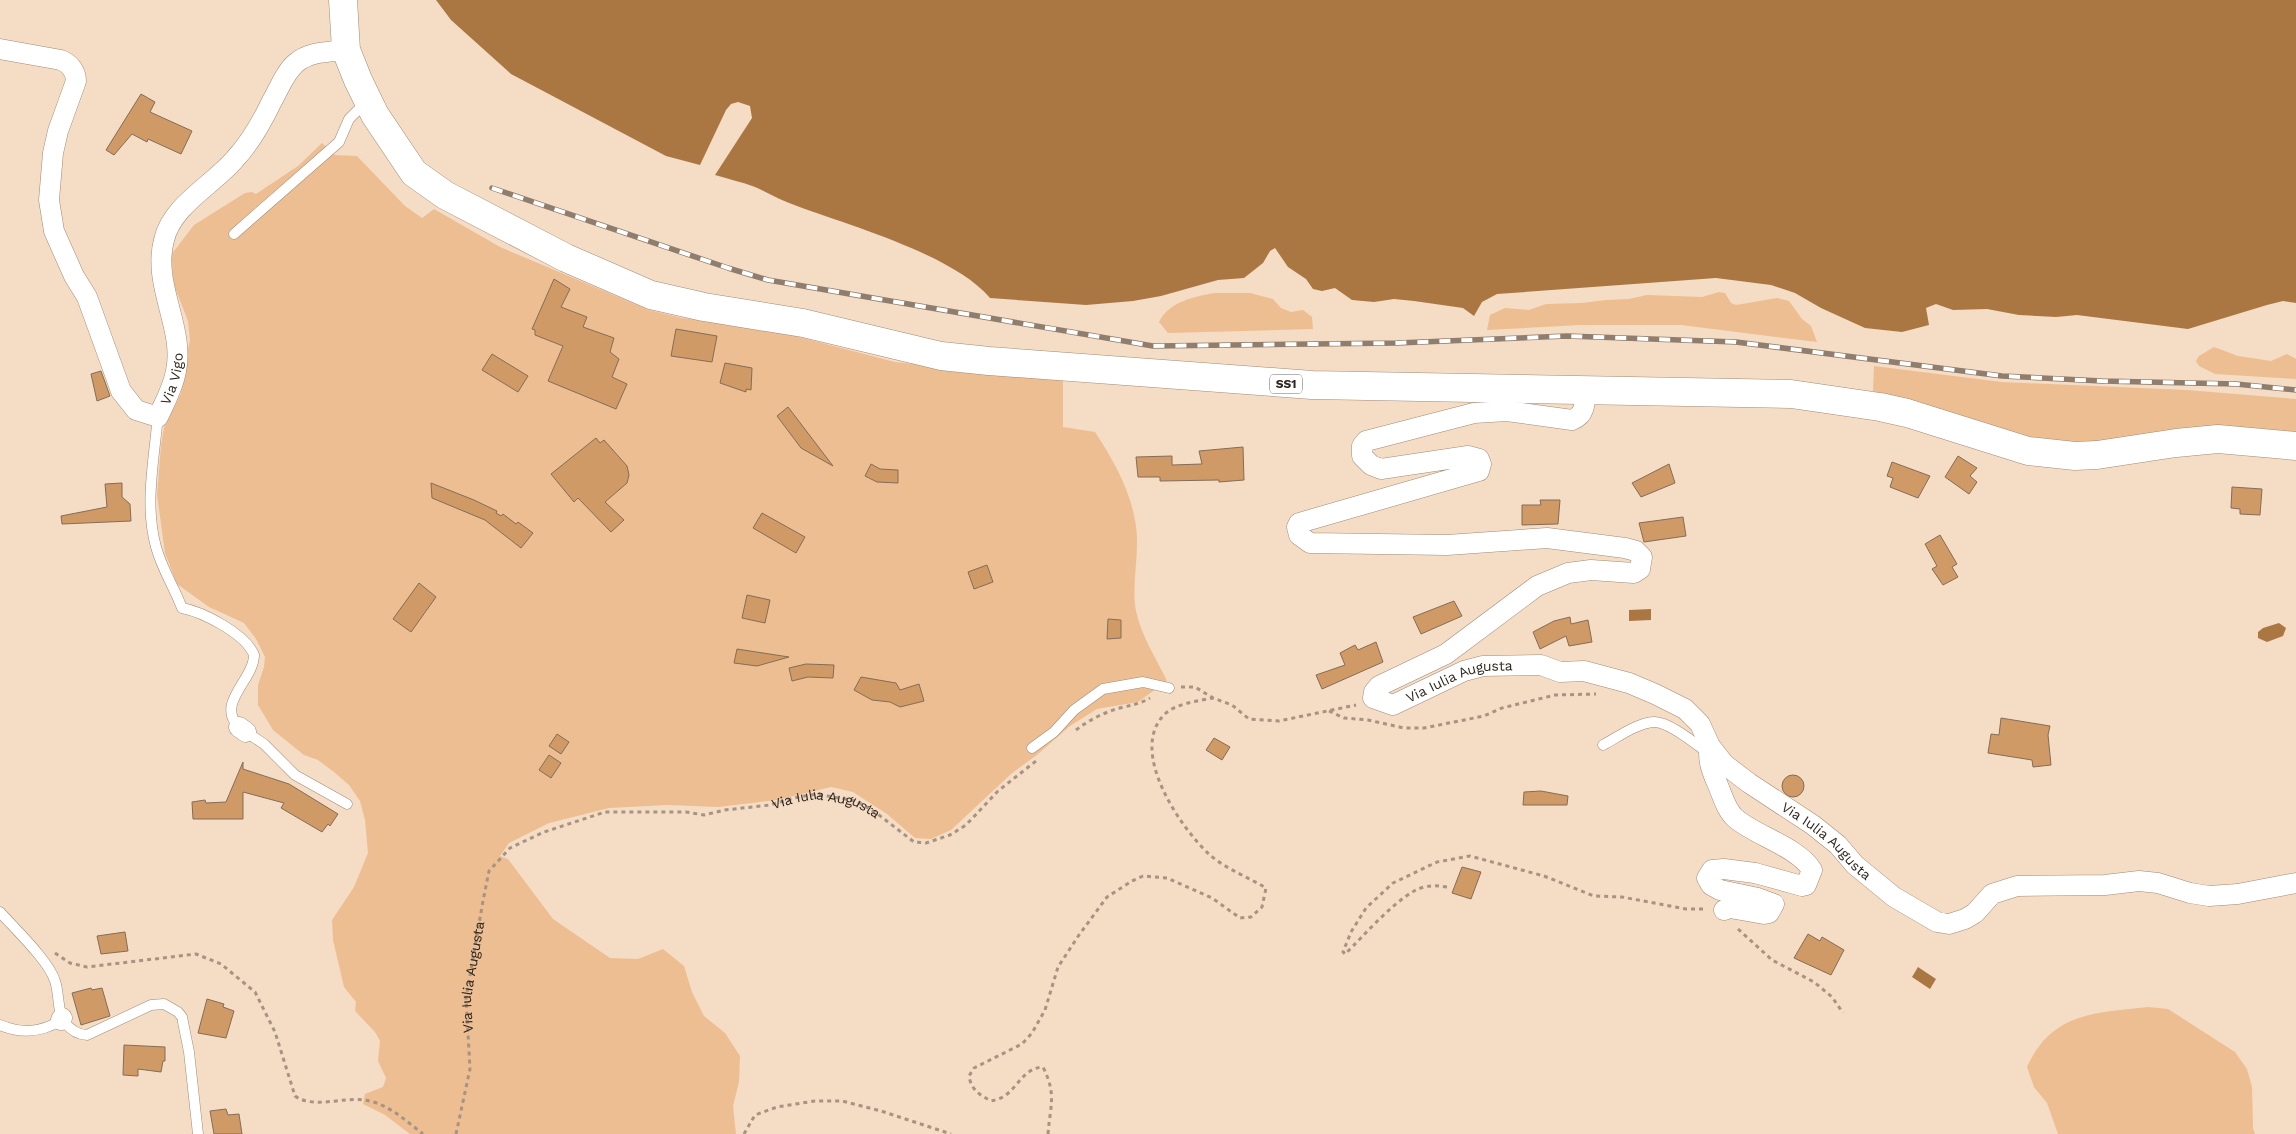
<svg xmlns="http://www.w3.org/2000/svg" width="2296" height="1134" viewBox="0 0 2296 1134" font-family="'Work Sans',sans-serif">
<style>
.green{fill:#edbe92}
.water{fill:#aa7743}
.building{fill:#cf9a65;stroke:#836d58}
.lines{fill:none;stroke-linecap:round;stroke-linejoin:round}
.lane-casing{stroke:#a18a75;stroke-width:11}
.street-casing{stroke:#a18a75;stroke-width:21}
.primary-casing{stroke:#a18a75;stroke-width:29}
.path{stroke:#a69382;stroke-width:3;stroke-dasharray:4 4;stroke-linecap:butt}
.lane{stroke:#fff;stroke-width:10}
.street{stroke:#fff;stroke-width:20}
.primary{stroke:#fff;stroke-width:28}
.rail-casing{stroke:#8f7e6e;stroke-width:5.5}
.rail{stroke:#fff;stroke-width:4;stroke-dasharray:11;stroke-linecap:butt}
.labels{text-anchor:middle;dominant-baseline:central;stroke-width:4.5;stroke-linejoin:round;paint-order:stroke}
.shield{fill:#fff;stroke:#6d6761;stroke-width:1}
.shield-label{font-size:12px;font-weight:bold;fill:#2f261d}
.street-label{font-size:14px;fill:#2f261d;stroke:#fff}
</style>
<rect width="100%" height="100%" fill="#f5dcc5"/>
<path class="green" d="M 322,143 L 335,155 L 357,156 L 405,206 L 422,218 L 434,209 L 500,247 L 649,310 L 682,318 L 768,329 L 895,362 L 1063,380 L 1063,427 L 1095,432 C 1114,461 1131,491 1136,526 C 1140,554 1131,584 1136,611 C 1141,635 1156,658 1167,681 L 1138,702 L 1097,709 L 1070,726 L 1038,754 L 1011,774 L 951,830 L 931,839 L 915,838 L 887,814 L 853,792 L 831,787 L 777,800 L 718,807 L 668,805 L 609,808 L 549,823 L 509,843 L 500,856 L 508,859 L 553,919 L 610,958 L 638,959 L 663,949 L 684,966 L 692,992 L 704,1016 L 725,1033 L 740,1056 L 739,1082 L 733,1106 L 736,1134 L 410,1134 L 385,1115 L 363,1104 L 365,1094 L 383,1087 L 386,1078 L 378,1061 L 380,1041 L 375,1032 L 355,1011 L 356,1002 L 344,987 L 333,940 L 332,920 L 354,887 L 368,853 L 365,820 L 360,801 L 349,785 L 334,772 L 318,760 L 304,755 L 273,730 L 258,705 L 258,685 L 264,667 L 265,657 L 256,639 L 244,623 L 209,607 L 177,584 L 165,553 L 157,495 L 161,446 L 164,428 L 181,393 L 184,365 L 190,341 L 188,321 L 174,285 L 171,255 L 194,225 L 245,193 L 252,192 L 256,194 L 298,166 Z
M 1719,292 L 1725,293 L 1731,303 L 1736,305 L 1777,298 L 1789,301 L 1802,319 L 1811,326 L 1817,342 L 1681,325 L 1581,325 L 1487,330 L 1490,315 L 1505,308 L 1529,310 L 1546,304 L 1582,303 L 1606,300 L 1629,299 L 1647,295 L 1702,297 Z
M 1215,293 L 1250,293 L 1273,299 L 1281,308 L 1291,312 L 1303,310 L 1312,317 L 1313,329 L 1168,333 L 1159,322 C 1168,302 1196,296 1215,293 Z
M 2214,347 L 2238,356 L 2271,361 L 2287,354 L 2296,359 L 2296,379 L 2215,374 L 2199,366 L 2196,361 L 2199,356 Z
M 1874,366 L 2002,382 L 2187,390 L 2296,399 L 2296,441 L 2088,445 L 2027,441 L 1939,410 L 1873,391 Z
M 2148,1007 L 2168,1009 L 2235,1052 L 2247,1069 L 2252,1087 L 2253,1128 L 2255,1134 L 2058,1134 L 2047,1103 L 2034,1087 L 2027,1067 C 2052,1012 2095,1013 2148,1007 Z"/>
<path class="water" d="M 436,0 L 2296,0 L 2296,303 L 2283,301 L 2267,305 L 2188,329 L 2077,315 L 2056,317 L 2019,315 L 1987,309 L 1953,310 L 1936,304 L 1926,308 L 1929,325 L 1902,332 L 1865,328 L 1821,308 L 1795,293 L 1771,285 L 1716,278 L 1497,294 L 1482,302 L 1474,316 L 1463,308 L 1414,301 L 1394,299 L 1374,302 L 1352,300 L 1335,288 L 1322,291 L 1313,289 L 1306,279 L 1288,267 L 1275,248 L 1270,251 L 1263,263 L 1244,278 L 1218,280 L 1161,296 L 1133,301 L 1086,305 L 990,298 C 954,255 851,226 797,206 C 782,201 769,193 755,187 C 742,182 728,179 715,175 L 752,118 L 750,106 L 738,102 L 731,104 L 726,110 L 700,165 L 666,156 L 511,74 L 451,20 Z
M 1651,609 L 1651,620 L 1629,621 L 1629,610 Z
M 2279,623 L 2286,628 L 2283,636 L 2267,642 L 2258,638 L 2258,632 L 2263,628 Z
M 1918,967 L 1936,979 L 1930,989 L 1912,977 Z"/>
<path class="building" d="M 141,94 L 155,102 L 150,112 L 192,131 L 181,154 L 148,139 L 147,142 L 132,134 L 114,155 L 106,150 Z
M 554,279 L 570,289 L 561,307 L 587,317 L 583,327 L 614,338 L 610,352 L 619,359 L 612,377 L 627,384 L 616,409 L 548,381 L 563,346 L 535,335 L 535,330 L 532,329 Z
M 676,329 L 717,336 L 712,362 L 671,356 Z
M 492,354 L 528,376 L 518,392 L 482,370 Z
M 725,363 L 752,368 L 751,390 L 746,389 L 746,392 L 720,383 Z
M 101,371 L 110,396 L 97,401 L 91,374 Z
M 788,407 L 833,466 L 801,448 L 777,416 Z
M 596,438 L 600,443 L 604,440 L 627,466 L 629,475 L 627,483 L 605,502 L 624,520 L 611,532 L 578,498 L 574,502 L 551,474 Z
M 1243,447 L 1244,480 L 1219,482 L 1219,480 L 1160,481 L 1160,477 L 1138,477 L 1136,457 L 1172,456 L 1172,465 L 1202,464 L 1199,451 Z
M 1958,456 L 1977,468 L 1970,476 L 1977,482 L 1969,494 L 1945,477 Z
M 1892,462 L 1930,476 L 1918,498 L 1890,487 L 1893,478 L 1887,476 Z
M 871,464 L 880,469 L 898,470 L 898,483 L 877,482 L 865,476 Z
M 1669,464 L 1675,483 L 1641,497 L 1632,483 Z
M 122,483 L 122,497 L 130,504 L 131,521 L 62,524 L 61,516 L 107,507 L 105,484 Z
M 431,483 L 474,500 L 497,511 L 496,513 L 501,516 L 503,514 L 516,524 L 518,522 L 533,533 L 521,548 L 485,520 L 432,498 Z
M 2232,487 L 2262,489 L 2260,515 L 2240,514 L 2240,509 L 2231,508 Z
M 1540,500 L 1560,500 L 1558,524 L 1522,525 L 1522,505 L 1541,505 Z
M 762,513 L 805,537 L 796,553 L 753,528 Z
M 1683,517 L 1686,536 L 1644,542 L 1639,523 Z
M 1940,535 L 1957,564 L 1952,567 L 1958,577 L 1943,585 L 1932,569 L 1937,566 L 1925,544 Z
M 987,565 L 993,582 L 974,589 L 968,572 Z
M 419,583 L 436,597 L 411,632 L 393,619 Z
M 747,595 L 770,600 L 765,623 L 742,618 Z
M 1454,601 L 1462,616 L 1421,634 L 1413,617 Z
M 1570,617 L 1571,624 L 1588,620 L 1592,642 L 1569,646 L 1566,636 L 1540,649 L 1533,632 L 1554,621 Z
M 1108,619 L 1121,620 L 1121,638 L 1107,639 Z
M 1376,642 L 1383,662 L 1322,689 L 1316,675 L 1345,665 L 1340,653 L 1355,645 L 1358,650 Z
M 737,649 L 789,657 L 757,666 L 734,663 Z
M 806,664 L 834,665 L 833,678 L 808,677 L 792,681 L 789,668 Z
M 861,677 L 896,683 L 900,690 L 919,684 L 924,701 L 900,707 L 890,702 L 872,700 L 854,690 Z
M 2001,718 L 2050,726 L 2048,735 L 2051,765 L 2033,767 L 2032,760 L 1988,753 L 1991,734 L 1999,735 Z
M 557,734 L 569,742 L 561,754 L 549,746 Z
M 1214,738 L 1230,747 L 1222,760 L 1206,750 Z
M 549,755 L 561,763 L 551,778 L 539,770 Z
M 243,762 L 243,769 L 289,784 L 338,814 L 330,826 L 328,824 L 322,832 L 281,808 L 284,803 L 243,792 L 243,819 L 193,819 L 192,802 L 205,800 L 206,803 L 226,802 Z
M1782 786a11 11 0 1 1 22 0a11 11 0 1 1-22 0Z
M 1541,791 L 1568,796 L 1567,805 L 1523,805 L 1524,792 Z
M 1462,867 L 1481,872 L 1471,899 L 1452,893 Z
M 125,932 L 128,951 L 101,954 L 97,936 Z
M 1808,934 L 1820,941 L 1822,937 L 1844,950 L 1831,975 L 1794,958 Z
M 91,988 L 92,990 L 102,988 L 110,1016 L 81,1025 L 72,993 Z
M 207,999 L 224,1004 L 223,1007 L 234,1011 L 226,1038 L 198,1033 Z
M 124,1045 L 165,1047 L 165,1061 L 163,1061 L 161,1072 L 138,1069 L 138,1076 L 123,1075 Z
M 226,1109 L 228,1115 L 239,1114 L 242,1134 L 214,1134 L 210,1111 Z"/>
<g class="lines">
<defs>
<path id="lane" d="M 234,234 L 339,142 L 349,119 L 367,101
M 157,425 C 153,466 145,507 156,547 C 162,569 174,587 182,608 C 203,612 246,634 254,655 C 254,680 215,703 239,727
M 246,732 L 264,744 L 295,775 L 347,804
M 1603,745 C 1618,737 1637,723 1654,722 C 1668,721 1696,744 1708,753
M 1032,748 L 1054,732 L 1074,710 L 1103,689 L 1143,682 L 1169,688
M 0,912 C 15,929 49,961 55,981 C 59,991 58,1016 64,1022 C 70,1029 78,1035 87,1035 L 151,1005 L 164,1004 L 178,1012 L 182,1017 L 189,1052 L 198,1134
M 0,1025 C 22,1034 41,1033 61,1020"/>
<g id="street">
<path id="s2" d="M 0,49 L 61,60 C 70,64 76,71 76,81 L 58,131 L 53,153 L 49,200 L 54,231 L 74,276 L 87,297 L 121,391 L 136,410 L 158,417 C 165,402 173,388 176,371 C 185,328 152,285 164,240 C 172,205 213,185 235,159 C 251,142 262,122 272,101 C 279,89 285,72 296,63 C 310,51 329,52 346,50"/>
<path id="s3" d="M 1585,389 C 1585,402 1586,415 1572,420 L 1507,411 L 1474,413 L 1366,441 L 1362,446 L 1362,456 L 1371,465 L 1381,469 L 1468,456 L 1479,459 L 1481,464 L 1479,471 L 1299,523 L 1297,527 L 1299,535 L 1310,543 L 1447,545 L 1547,538 L 1625,548 L 1636,551 L 1642,557 L 1640,569 L 1634,573 L 1591,570 L 1568,573 L 1537,586 L 1446,654 L 1379,686 L 1374,692 L 1373,698 L 1393,705 L 1464,671 L 1483,666 L 1541,665 L 1560,672 L 1584,671 L 1629,683 L 1655,694 L 1685,709 L 1700,724 L 1710,746 L 1724,764 L 1749,783 L 1813,825 L 1838,845 L 1855,865 L 1894,897 L 1937,922 L 1949,924 L 1965,919 L 1975,913 L 1992,894 L 2017,886 L 2105,885 L 2139,881 L 2158,883 L 2190,893 L 2209,896 L 2238,894 L 2296,883"/>
<path d="M 239,727 L 246,732"/>
<path d="M 1710,746 C 1707,759 1712,772 1717,783 C 1722,794 1726,810 1735,818 C 1754,835 1798,847 1812,870 L 1806,885 L 1802,886 L 1755,873 L 1724,869 L 1712,870 L 1707,878 L 1711,885 L 1720,890 L 1758,898 L 1774,904 L 1769,913 L 1764,914 L 1730,908 L 1724,910"/>
<path d="M 61,1020 L 62,1018"/>
</g>
<path id="primary" d="M 343,0 L 346,50 L 358,80 L 375,115 L 414,173 L 445,195 L 566,258 L 651,295 L 704,307 L 803,323 L 941,356 L 989,361 L 1312,385 L 1791,394 L 1880,407 L 1907,413 L 2028,451 L 2075,456 L 2097,455 L 2176,443 L 2218,439 L 2296,446"/>
</defs>
<use href="#lane" class="lane-casing"/>
<use href="#street" class="street-casing"/>
<use href="#primary" class="primary-casing"/>
<g class="path">
<path d="M 1181,687 L 1195,687 L 1213,698 L 1232,705 L 1249,719 L 1279,721 L 1356,705"/>
<path d="M 1329,711 L 1344,718 L 1368,720 L 1404,728 L 1424,728 L 1484,716 L 1502,708 L 1555,695 L 1596,694"/>
<path d="M 1076,730 C 1089,720 1105,712 1120,708 C 1131,705 1140,704 1150,698"/>
<path d="M 1447,887 C 1439,886 1432,885 1424,887 C 1400,893 1364,936 1345,954 L 1343,952 L 1351,932 L 1366,908 L 1393,883 L 1437,862 L 1470,856 L 1544,876 L 1594,896 L 1622,897 L 1686,909 L 1706,909"/>
<path d="M 1738,929 L 1772,960 L 1814,982 L 1832,997 L 1843,1013"/>
<path d="M 55,953 L 70,963 L 87,967 L 196,954 L 221,964 L 255,992 L 275,1032 L 295,1096 C 313,1109 342,1097 363,1100 C 386,1102 405,1120 423,1134"/>
<path id="s1" d="M 456,1134 L 470,1069 L 466,998 L 483,901 L 489,871 L 510,848 L 544,832 L 605,812 L 686,812 L 704,815 L 725,810 L 770,805 L 794,798 L 816,794 L 856,801 L 875,812 L 914,842 L 926,843 L 950,835 L 966,825 L 998,791 L 1036,761"/>
<path d="M 744,1134 L 755,1115 L 777,1107 L 815,1101 L 842,1101 L 881,1111 L 951,1134"/>
<path d="M 1048,1134 C 1050,1106 1057,1095 1043,1067 C 1023,1068 1018,1088 1003,1097 C 999,1099 995,1100 991,1101 C 980,1095 971,1090 969,1076 L 974,1068 L 1022,1044 L 1032,1033 L 1045,1010 L 1058,967 L 1079,935 L 1107,897 L 1132,881 L 1143,876 L 1167,878 L 1212,898 L 1240,918 L 1251,917 L 1262,907 L 1266,888 C 1248,877 1226,869 1210,855 C 1181,829 1126,749 1166,713 C 1178,703 1198,701 1213,698"/>
</g>
<use href="#lane" class="lane"/>
<use href="#street" class="street"/>
<use href="#primary" class="primary"/>
<defs>
<path id="rail" d="M 492,188 L 728,268 L 768,280 L 1153,346 L 1397,343 L 1567,336 L 1736,342 L 2002,376 L 2102,381 L 2236,384 L 2296,390"/>
</defs>
<use href="#rail" class="rail-casing"/>
<use href="#rail" class="rail"/>
</g>
<g class="labels">
<rect class="shield" x="1270" y="374.5" width="32" height="19" rx="4"/>
<g class="shield-label">
<text x="1286" y="384">SS1</text>
</g>
<g class="street-label">
<text stroke="none"><textPath href="#s2" startOffset="506">Via Vigo</textPath></text>
<text stroke="none"><textPath href="#s3" startOffset="1362">Via Iulia Augusta</textPath></text>
<text stroke="none"><textPath href="#s1" startOffset="624">Via Iulia Augusta</textPath></text>
<text stroke="none"><textPath href="#s3" startOffset="1796">Via Iulia Augusta</textPath></text>
<text stroke="none"><textPath href="#s1" startOffset="159">Via Iulia Augusta</textPath></text>
</g>
</g>
</svg>
